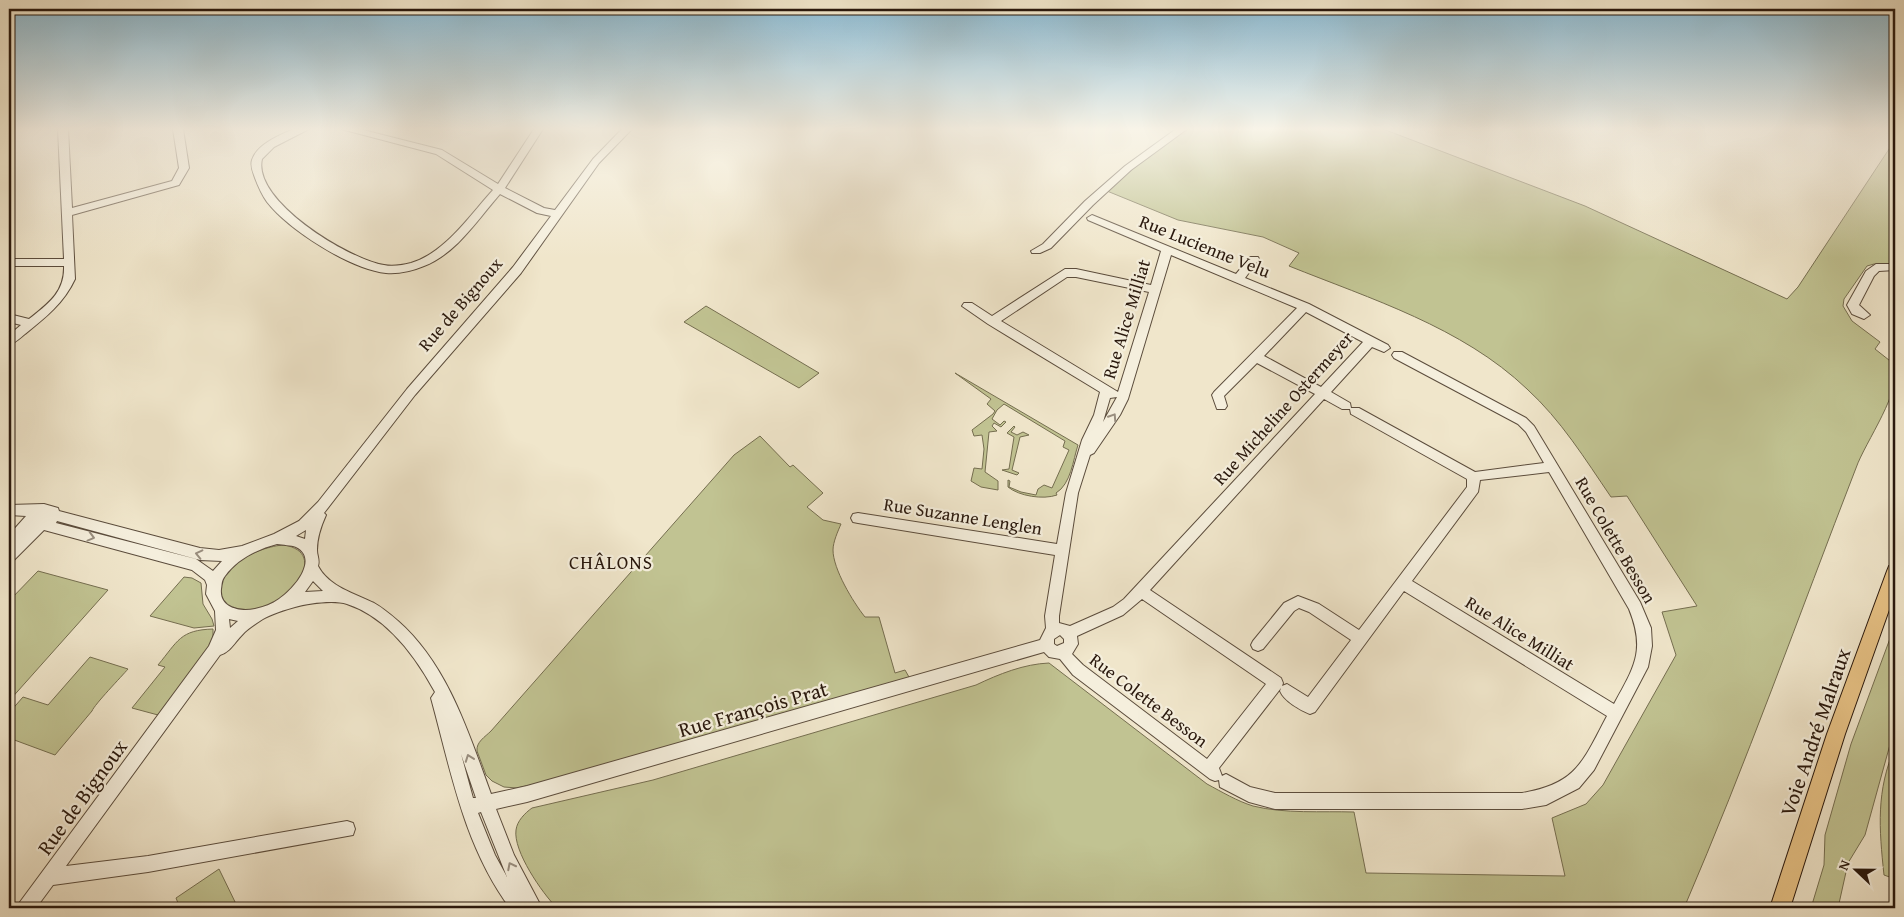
<svg xmlns="http://www.w3.org/2000/svg" width="1904" height="917" viewBox="0 0 1904 917" font-family="'Gentium Book Plus',serif">
<style>
.green{fill:#c1c392;stroke:#756e50}
.lines{fill:none;stroke-linecap:round;stroke-linejoin:round}
.minor-casing{stroke:#5b4c3c;stroke-width:2}
.major-casing{stroke:#29180d;stroke-width:2}
.minor{fill:#f5efdd;fill-rule:evenodd}
.major{fill:#e8c386;fill-rule:evenodd}
.oneway{stroke:#998e7f}
.labels{text-anchor:middle;dominant-baseline:central;stroke-width:4.5;stroke-linejoin:round;paint-order:stroke}
.street-label{font-size:18px;fill:#29180d;stroke:#f5efdd}
.neighbourhood-label{font-size:19px;letter-spacing:1px;fill:#29180d;stroke:#f5efdd}
.near-street-label{font-size:21px;fill:#29180d;stroke:#f5efdd}
</style>
<rect width="100%" height="100%" fill="#f0e6cb"/>
<filter id="stains"><feTurbulence type="fractalNoise" baseFrequency=".004" numOctaves="4"/><feColorMatrix values="0 0 0 0 .2 0 0 0 0 .09 0 0 0 0 .02 0 0 0 .5 -.17"/></filter>
<radialGradient id="worn" r=".72"><stop offset=".6" stop-color="#630" stop-opacity="0"/><stop offset="1" stop-color="#630" stop-opacity=".3"/></radialGradient>
<path class="green" d="M 1187,129 L 1383,129 L 1585,206 L 1787,299 L 1798,287 L 1895,140 L 1895,265 L 1874,264 L 1867,266 L 1844,299 L 1843,306 L 1852,321 L 1880,342 L 1875,349 L 1894,364 C 1904,389 1865,442 1856,468 C 1799,615 1746,764 1684,908 L 557,908 C 542,893 513,851 516,830 C 517,821 525,813 532,808 L 653,780 L 976,685 C 999,674 1024,664 1049,663 L 1207,784 C 1222,792 1237,801 1253,806 C 1285,814 1322,811 1354,812 L 1366,873 L 1565,876 L 1552,818 L 1586,804 L 1603,785 L 1676,655 L 1662,612 L 1697,606 L 1627,496 L 1611,497 C 1585,459 1561,420 1527,389 C 1462,327 1371,299 1289,266 L 1299,253 L 1263,237 L 1178,220 L 1107,191 L 1142,161 Z
M 706,306 L 819,373 L 799,388 L 684,322 Z
M 955,373 L 1078,445 C 1073,460 1071,484 1056,493 L 1057,495 C 1043,500 1019,496 1008,487 L 1008,480 L 1010,481 L 1009,487 L 1021,492 L 1036,495 L 1038,489 L 1044,485 L 1052,488 L 1069,450 L 1063,447 L 1065,441 L 1004,404 L 997,410 L 992,419 L 1000,425 L 1004,421 L 1006,422 L 1001,427 L 994,423 L 992,426 L 997,431 L 989,432 L 985,472 L 998,481 L 998,490 L 981,487 L 971,481 L 974,468 L 982,469 L 984,449 L 982,435 L 974,436 L 972,430 L 993,414 L 995,411 L 987,404 L 991,399 Z
M 1014,426 L 1015,427 L 1011,432 L 1017,435 L 1023,432 L 1029,435 L 1020,437 L 1012,470 L 1019,473 L 1017,475 L 1002,470 L 1009,469 L 1014,437 L 1007,433 Z
M 760,436 L 790,467 L 793,465 L 823,493 L 807,507 L 823,520 L 841,524 C 838,531 833,542 833,550 C 833,569 853,602 865,617 L 879,617 L 895,673 L 905,670 L 909,677 L 898,682 L 581,774 L 517,788 L 504,787 L 492,781 L 486,775 L 477,751 C 476,742 485,737 491,731 L 734,455 Z
M 284,545 C 343,555 261,638 224,602 C 207,570 259,546 284,545 Z
M 38,571 L 108,590 L 9,701 L 9,601 Z
M 184,577 L 192,578 L 201,583 L 203,604 L 212,619 L 214,626 L 194,628 L 150,616 Z
M 1895,625 L 1895,735 L 1891,741 L 1865,835 L 1848,863 L 1838,908 L 1811,908 L 1824,865 L 1825,835 L 1851,744 Z
M 213,629 L 213,639 L 208,650 L 158,715 L 132,708 L 165,667 L 158,665 C 178,641 180,630 213,629 Z
M 90,657 L 128,669 C 122,676 94,705 92,711 L 55,755 L 9,738 L 9,713 L 23,697 L 48,705 Z
M 1895,747 L 1895,879 L 1884,875 C 1879,828 1876,791 1895,747 Z
M 219,869 L 238,908 L 180,908 L 176,898 Z"/>
<g class="lines">
<defs>
<path id="minor" d="M 58,129 L 68,129 L 72,208 L 172,181 L 179,168 L 173,129 L 183,129 L 189,168 L 179,185 L 72,215 L 75,279 C 64,303 45,318 25,334 C 20,338 15,343 9,345 L 9,335 L 21,325 L 9,322 L 9,314 L 29,319 C 48,304 65,292 64,266 L 9,266 L 9,259 L 64,259 Z
M 294,129 L 309,129 L 274,147 L 262,159 C 252,201 350,260 384,265 C 393,267 403,265 411,263 C 445,253 470,215 493,190 L 436,154 L 341,129 L 359,129 L 442,150 L 498,184 L 534,129 L 543,129 L 505,188 L 544,208 L 555,210 L 593,159 L 622,129 L 632,129 L 599,163 L 521,273 L 415,395 L 324,513 L 326,515 C 321,526 317,538 317,550 C 317,556 320,560 318,566 C 329,587 354,593 374,603 C 383,608 391,615 398,621 C 448,665 469,734 491,794 L 527,786 L 1040,640 L 1046,628 L 1045,616 L 1055,555 L 858,523 L 853,522 L 851,518 L 853,514 L 858,513 L 1057,544 L 1066,493 L 1082,440 L 1094,415 L 1100,392 L 988,324 L 962,306 L 964,303 L 972,303 L 992,316 L 1065,269 L 1076,269 L 1151,285 L 1161,251 L 1088,220 L 1087,218 L 1092,215 L 1236,274 L 1250,257 L 1258,257 L 1259,259 L 1245,278 L 1309,304 L 1388,345 L 1390,348 L 1384,352 L 1372,347 L 1331,392 L 1350,403 L 1351,408 L 1359,408 L 1475,472 L 1544,463 L 1526,432 L 1518,424 L 1394,358 L 1392,355 L 1394,352 L 1402,352 L 1526,418 L 1534,426 L 1640,602 L 1651,628 L 1652,646 L 1648,667 L 1594,770 L 1579,788 L 1546,805 L 1522,809 L 1275,809 L 1249,802 L 1220,787 L 1219,780 L 1215,781 L 1210,779 L 1073,675 L 1060,659 L 1049,657 L 1044,652 L 527,802 L 496,809 L 514,855 L 542,908 L 510,908 C 464,846 451,771 431,698 L 435,692 C 416,657 387,617 347,604 C 334,600 309,603 295,607 C 287,609 269,615 263,619 C 257,623 247,629 242,635 C 235,642 229,653 220,655 L 66,866 L 148,856 L 347,821 L 353,823 L 355,829 L 353,835 L 148,872 L 53,885 L 36,908 L 18,908 L 20,902 L 209,646 L 216,630 L 215,611 L 206,594 L 207,585 L 205,580 L 192,570 L 44,530 L 14,560 L 9,562 L 9,535 L 26,516 L 9,515 L 9,505 L 44,504 L 58,508 L 59,511 L 200,548 L 219,550 L 242,546 L 274,534 L 299,521 L 318,502 L 407,389 L 513,267 L 551,216 L 537,213 L 500,194 C 478,219 456,254 424,266 C 412,271 399,274 386,273 C 350,269 289,230 267,202 C 262,195 258,186 255,178 C 253,172 250,166 252,160 C 257,144 280,135 294,129 ZM 1171,255 L 1297,308 L 1214,392 L 1212,395 L 1217,409 L 1225,409 L 1227,406 L 1224,396 L 1257,363 L 1315,394 L 1124,599 L 1113,607 L 1070,626 L 1059,623 L 1059,616 L 1078,493 L 1090,455 L 1094,453 L 1120,415 L 1128,399 ZM 1067,277 L 1076,277 L 1149,292 L 1118,392 L 1001,321 ZM 1306,312 L 1363,342 L 1321,387 L 1264,356 ZM 1117,397 L 1103,422 L 1110,398 ZM 1324,399 L 1342,409 L 1350,409 L 1351,414 L 1467,479 L 1467,487 L 1359,630 L 1319,604 L 1298,596 L 1284,603 L 1253,641 L 1251,645 L 1253,649 L 1258,651 L 1263,649 L 1294,611 L 1299,608 L 1309,612 L 1351,640 L 1308,697 L 1287,684 L 1282,686 L 1283,683 L 1281,678 L 1150,590 ZM 1549,472 L 1629,609 C 1646,651 1634,667 1614,704 L 1412,581 L 1478,492 L 1480,480 ZM 57,521 L 200,560 L 222,561 L 213,571 L 196,559 L 56,523 ZM 306,530 L 305,539 L 296,536 ZM 277,544 C 283,545 291,545 296,547 C 320,559 293,590 279,599 C 272,604 264,607 255,609 C 240,612 219,608 221,589 C 222,584 221,581 225,576 C 237,559 258,549 277,544 ZM 313,581 L 323,591 L 305,592 ZM 1404,591 L 1607,716 C 1583,761 1577,784 1522,793 L 1275,793 L 1250,787 L 1226,774 L 1222,776 L 1219,768 L 1281,688 L 1280,691 C 1284,701 1300,710 1310,714 L 1315,712 ZM 1142,599 L 1266,684 L 1207,759 L 1083,665 L 1072,654 L 1078,644 L 1077,636 L 1123,615 ZM 229,619 L 238,621 L 230,628 ZM 1060,635 L 1064,639 L 1064,643 L 1057,646 L 1054,644 L 1054,639 ZM 461,754 L 476,798 L 473,798 ZM 481,812 L 507,877 L 495,855 L 478,813 Z
M 1176,129 L 1187,129 L 1131,170 L 1093,205 L 1051,248 L 1040,253 L 1032,253 L 1031,251 L 1043,244 L 1085,201 L 1125,166 Z
M 1876,264 L 1895,264 L 1895,270 L 1879,271 L 1874,276 L 1859,305 L 1870,315 L 1864,319 L 1852,314 L 1847,305 L 1866,271 Z"/>
<path id="major" d="M 1895,564 L 1895,593 L 1845,734 L 1790,908 L 1770,908 L 1827,734 L 1887,571 L 1889,566 Z"/>
</defs>
<use href="#minor" class="minor-casing"/>
<use href="#major" class="major-casing"/>
<use href="#minor" class="minor"/>
<use href="#major" class="major"/>
</g>
<defs><path id="oneway-chevron" d="M-2-3.5L2.5 0L-2 3.5" fill="none" stroke-width="1.6" stroke-linecap="round" stroke-linejoin="round" transform="scale(1.25)"/></defs>
<g class="oneway">
<use href="#oneway-chevron" transform="translate(1113 417) rotate(-57)"/>
<use href="#oneway-chevron" transform="translate(91 537) rotate(15)"/>
<use href="#oneway-chevron" transform="translate(199 554) rotate(-167)"/>
<use href="#oneway-chevron" transform="translate(469 758) rotate(-110)"/>
<use href="#oneway-chevron" transform="translate(511 866) rotate(-117)"/>
</g>
<linearGradient id="sky" x2="0" y2="1"><stop stop-color="#89b9d2"/><stop offset="0.5" stop-color="#f8f4e8"/><stop offset="1" stop-color="#f8f4e8" stop-opacity="0"/></linearGradient>
<rect width="1904" height="258" fill="url(#sky)"/>
<g class="labels">
<g class="street-label">
<text transform="translate(1205 246) rotate(22)">Rue Lucienne Velu</text>
<text transform="translate(460 304) rotate(-49)">Rue de Bignoux</text>
<text transform="translate(1126 319) rotate(-73)">Rue Alice Milliat</text>
<text transform="translate(1283 408) rotate(-48)">Rue Micheline Ostermeyer</text>
<text transform="translate(963 516) rotate(9)">Rue Suzanne Lenglen</text>
<text transform="translate(1616 540) rotate(60)">Rue Colette Besson</text>
<text transform="translate(1520 633) rotate(32)">Rue Alice Milliat</text>
<text transform="translate(1149 700) rotate(37)">Rue Colette Besson</text>
</g>
<g class="neighbourhood-label">
<text x="611" y="562">CHÂLONS</text>
</g>
<g class="near-street-label">
<text transform="translate(753 709) rotate(-16)">Rue François Prat</text>
<text transform="translate(1815 732) rotate(-71)">Voie André Malraux</text>
<text transform="translate(82 797) rotate(-54)">Rue de Bignoux</text>
</g>
</g>
<rect width="1904" height="917" fill="none" stroke="#f0e6cb" stroke-width="30"/>
<rect x="10" y="10" width="1884" height="897" fill="none" stroke="#29180d" stroke-width="2.5"/>
<rect x="15" y="15" width="1874" height="887" fill="none" stroke="#29180d"/>
<g transform="translate(1856 870) rotate(292)" stroke="#f5efdd" stroke-width="4" paint-order="stroke">
<path d="M0-4L9 19L0 12L-9 19Z" fill="#29180d"/>
<text y="-8" font-size="14" font-weight="bold" text-anchor="middle" fill="#29180d">N</text>
</g>
<rect width="100%" height="100%" filter="url(#stains)"/>
<rect width="100%" height="100%" fill="url(#worn)"/>
</svg>
